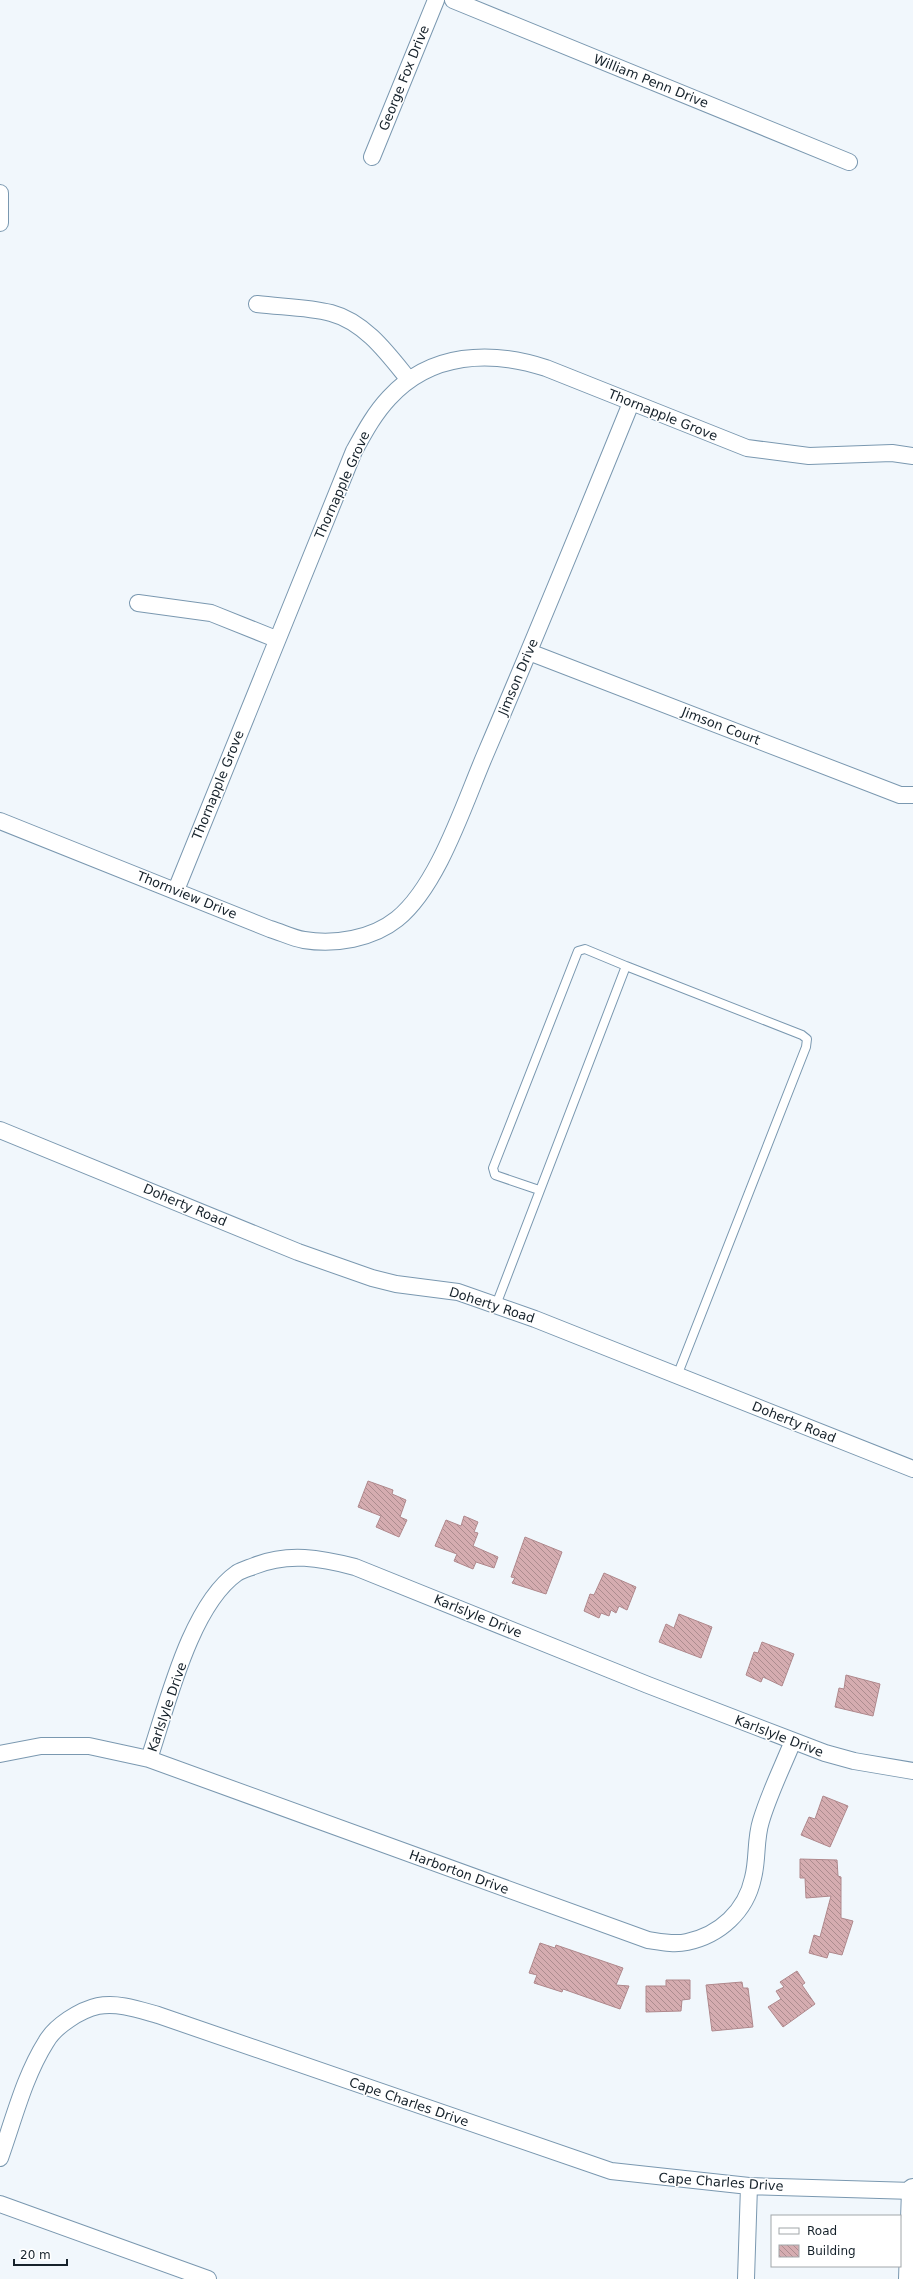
<svg xmlns="http://www.w3.org/2000/svg" width="913" height="2279" viewBox="0 0 913 2279" font-family="'DejaVu Sans',sans-serif">
<style>
.building{fill:url(#building-back-hatch);stroke:#af888c}
.lines{fill:none;stroke-linecap:round;stroke-linejoin:round}
.service-casing{stroke:#7a98b0;stroke-width:10}
.minor-casing{stroke:#7a98b0;stroke-width:18}
.secondary-casing{stroke:#7a98b0;stroke-width:24}
.service{stroke:#fff;stroke-width:8}
.minor{stroke:#fff;stroke-width:16}
.secondary{stroke:#fff;stroke-width:22}
.labels{text-anchor:middle;dominant-baseline:central;stroke-width:3;stroke-linejoin:round;paint-order:stroke}
.street-label{font-size:13px;fill:#16222b;stroke:#fff}
</style>
<defs>
<pattern id="building-back-hatch" width="6" height="6" patternUnits="userSpaceOnUse"><rect width="6" height="6" fill="#d5acb0"/><path d="M-1 5l2 2M0 0l6 6M5-1l2 2" fill="none" stroke="#ac8c8f"/></pattern>
</defs>
<rect width="100%" height="100%" fill="#f1f7fc"/>
<path class="building" d="M 368,1481 L 393,1490 L 392,1494 L 406,1500 L 400,1517 L 407,1520 L 399,1537 L 376,1527 L 381,1516 L 358,1507 Z
M 464,1516 L 478,1522 L 474,1532 L 478,1533 L 473,1546 L 498,1557 L 494,1568 L 476,1562 L 473,1569 L 454,1561 L 457,1554 L 435,1546 L 446,1520 L 461,1526 Z
M 525,1537 L 562,1552 L 546,1594 L 512,1583 L 515,1578 L 511,1577 Z
M 604,1573 L 636,1587 L 627,1610 L 619,1606 L 616,1613 L 611,1610 L 609,1616 L 601,1613 L 599,1618 L 584,1611 L 590,1594 L 594,1595 Z
M 679,1614 L 712,1627 L 701,1658 L 659,1642 L 666,1624 L 674,1628 Z
M 762,1642 L 794,1654 L 782,1686 L 763,1677 L 761,1682 L 746,1675 L 754,1652 L 758,1653 Z
M 846,1675 L 880,1684 L 873,1716 L 835,1707 L 839,1688 L 844,1689 Z
M 823,1796 L 848,1806 L 830,1847 L 801,1835 L 809,1817 L 815,1819 Z
M 800,1859 L 837,1860 L 838,1876 L 841,1877 L 841,1918 L 853,1921 L 842,1955 L 829,1952 L 827,1958 L 809,1953 L 814,1935 L 820,1937 L 831,1896 L 806,1898 L 805,1878 L 800,1878 Z
M 540,1943 L 555,1948 L 556,1945 L 623,1968 L 616,1985 L 629,1986 L 620,2009 L 563,1989 L 562,1992 L 534,1983 L 537,1975 L 529,1973 Z
M 797,1971 L 805,1983 L 802,1985 L 815,2004 L 783,2027 L 768,2007 L 781,1999 L 776,1991 L 784,1987 L 780,1982 Z
M 666,1980 L 690,1980 L 690,1999 L 682,2000 L 681,2011 L 646,2012 L 646,1986 L 666,1986 Z
M 742,1982 L 743,1988 L 748,1988 L 753,2027 L 712,2031 L 706,1985 Z"/>
<g class="lines">
<defs>
<path id="service" d="M 539,1190 L 495,1175 L 493,1168 L 578,951 L 585,949 L 626,966
M 496,1305 L 626,966 L 802,1035 L 807,1039 L 806,1047 L 677,1376"/>
<path id="minor" d="M 453,0 L 849,162
M 372,157 L 436,0
M 0,193 L 0,223
M 257,304 C 281,307 308,307 331,313 C 365,322 388,354 409,380
M 138,603 L 211,613 L 276,639
M 529,652 L 900,795 L 913,795
M 0,821 L 270,929 C 281,932 292,938 304,940 C 335,945 372,939 397,919 C 438,886 464,804 485,755 C 535,638 583,521 631,403
M 176,890 L 354,451 C 364,433 374,414 389,398 C 431,352 491,350 546,368 L 747,448 L 809,456 L 892,453 L 913,456
M 0,1130 L 298,1252 L 372,1278 L 396,1284 L 458,1292 L 535,1319 L 913,1469
M 0,1754 L 41,1746 L 89,1746 L 149,1759 L 648,1940 C 661,1942 674,1945 687,1942 C 720,1935 746,1911 753,1878 C 758,1859 755,1840 761,1821 C 769,1794 782,1768 793,1741
M 149,1759 C 167,1706 190,1606 237,1573 C 242,1570 249,1568 254,1566 C 288,1552 321,1558 355,1567 L 648,1685 L 825,1753 L 854,1761 L 913,1771
M 0,2158 C 14,2119 24,2077 46,2042 C 55,2026 80,2010 98,2006 C 118,2002 140,2010 158,2015 L 611,2171 L 749,2186 L 913,2191
M 0,2204 L 208,2279
M 746,2279 L 749,2186"/>
<path id="secondary" d="M 910,2279 L 913,2190"/>
</defs>
<use href="#service" class="service-casing"/>
<use href="#minor" class="minor-casing"/>
<use href="#secondary" class="secondary-casing"/>
<use href="#service" class="service"/>
<use href="#minor" class="minor"/>
<use href="#secondary" class="secondary"/>
</g>
<g class="labels">
<g class="street-label">
<text transform="translate(404 78) rotate(-68)">George Fox Drive</text>
<text transform="translate(651 81) rotate(22)">William Penn Drive</text>
<text transform="translate(663 415) rotate(22)">Thornapple Grove</text>
<text transform="translate(342 485) rotate(-66)">Thornapple Grove</text>
<text transform="translate(518 677) rotate(-67)">Jimson Drive</text>
<text transform="translate(721 726) rotate(21)">Jimson Court</text>
<text transform="translate(218 785) rotate(-68)">Thornapple Grove</text>
<text transform="translate(187 895) rotate(22)">Thornview Drive</text>
<text transform="translate(185 1205) rotate(23)">Doherty Road</text>
<text transform="translate(492 1305) rotate(18)">Doherty Road</text>
<text transform="translate(794 1422) rotate(22)">Doherty Road</text>
<text transform="translate(478 1616) rotate(22)">Karlslyle Drive</text>
<text transform="translate(167 1707) rotate(-71)">Karlslyle Drive</text>
<text transform="translate(779 1736) rotate(21)">Karlslyle Drive</text>
<text transform="translate(459 1872) rotate(20)">Harborton Drive</text>
<text transform="translate(409 2102) rotate(19)">Cape Charles Drive</text>
<text transform="translate(721 2182) rotate(4)">Cape Charles Drive</text>
</g>
</g>
<rect x="771" y="2215" width="130" height="52" fill="#ffffff" stroke="#a2a7aa"/>
<rect x="779" y="2228" width="20" height="6" fill="#ffffff" stroke="#a2a7aa"/>
<text x="807" y="2235" font-size="12" fill="#16222b">Road</text>
<rect x="779" y="2245" width="20" height="12" fill="url(#building-back-hatch)" stroke="#a2a7aa"/>
<text x="807" y="2255" font-size="12" fill="#16222b">Building</text>
<path d="M14 2259v6h53v-6" fill="none" stroke="#16222b" stroke-width="2"/>
<text x="20" y="2259" font-size="12" fill="#16222b" stroke="#ffffff" stroke-width="3" paint-order="stroke">20 m</text>
</svg>
